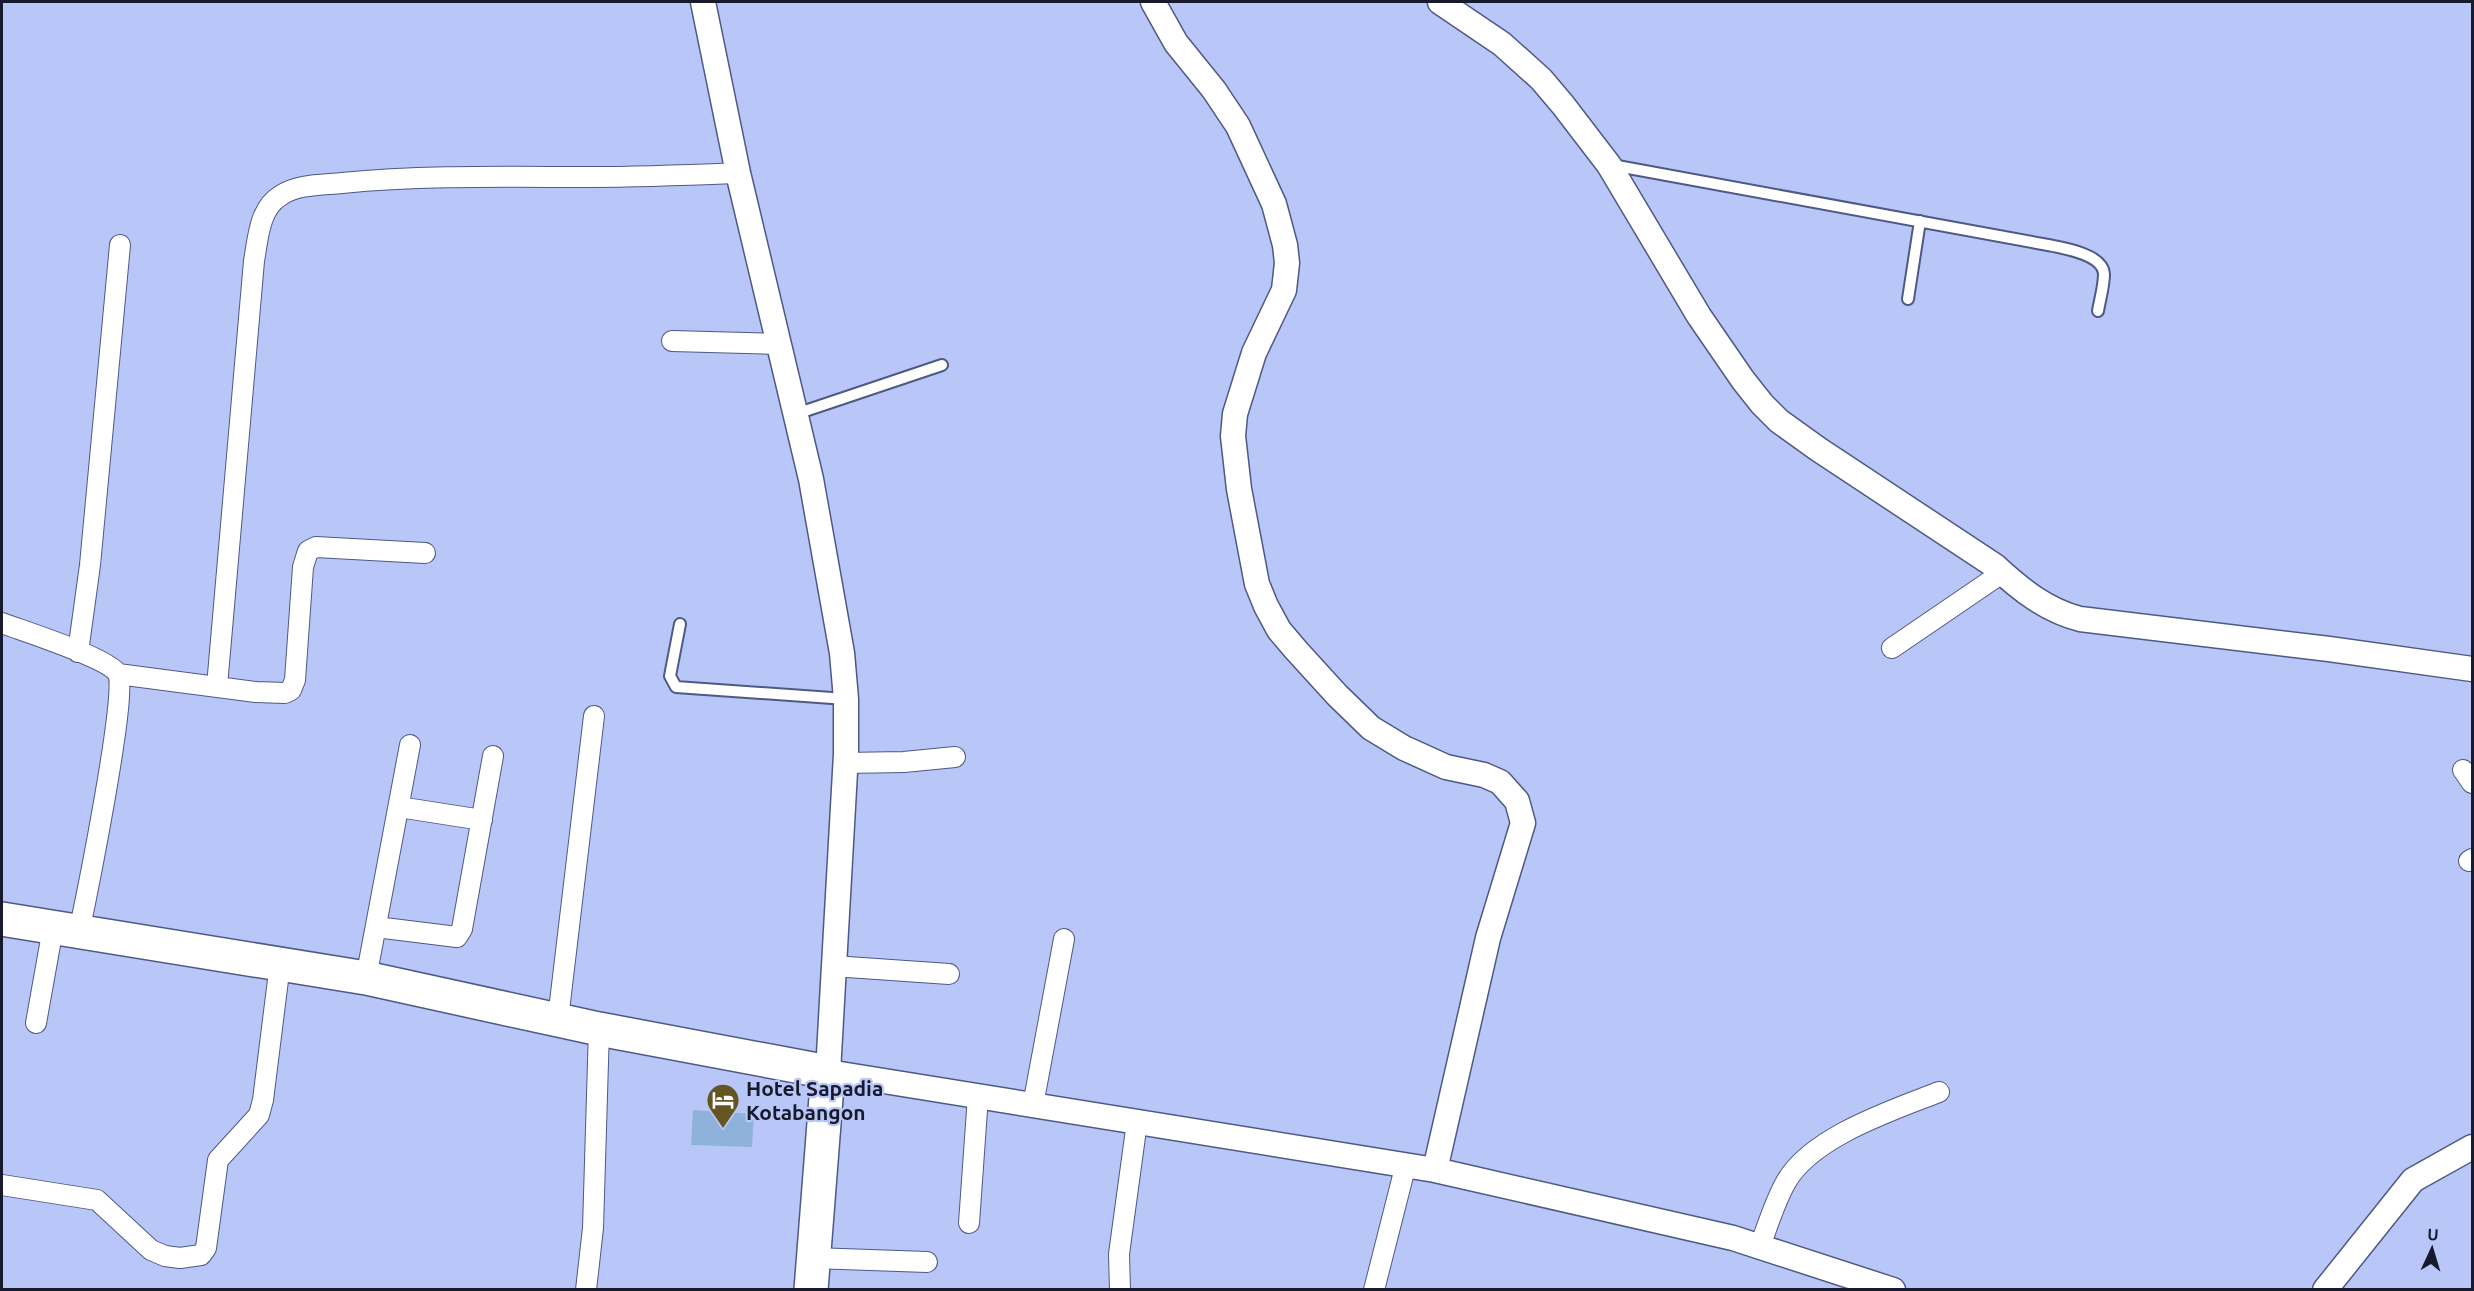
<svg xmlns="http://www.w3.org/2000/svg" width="2474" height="1291" viewBox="0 0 2474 1291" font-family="Ubuntu,sans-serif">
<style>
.building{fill:#8eb2da}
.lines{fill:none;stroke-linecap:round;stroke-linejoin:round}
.service-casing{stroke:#4e5984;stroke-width:14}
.minor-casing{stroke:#4e5984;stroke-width:22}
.tertiary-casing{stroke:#4e5984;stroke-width:27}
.trunk-casing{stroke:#4e5984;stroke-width:36}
.service{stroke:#fff;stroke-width:10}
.minor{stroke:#fff;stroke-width:20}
.tertiary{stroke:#fff;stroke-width:24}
.trunk{stroke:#fff;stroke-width:33}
.labels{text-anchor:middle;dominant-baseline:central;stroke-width:4.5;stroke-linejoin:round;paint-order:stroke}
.poi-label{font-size:21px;font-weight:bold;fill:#161a2c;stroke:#b9c7f8;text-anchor:start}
</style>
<rect width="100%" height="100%" fill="#b9c7f8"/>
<path class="building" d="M 693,1110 L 754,1114 L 752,1147 L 691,1145 Z"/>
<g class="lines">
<defs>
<path id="service" d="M 1612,165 L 2048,245 C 2063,248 2103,254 2104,274 C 2104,286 2100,299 2098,311
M 1908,299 L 1920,221
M 796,414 L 942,365
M 680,624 L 670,676 L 676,687 L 846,699"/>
<path id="minor" d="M 672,341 L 778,344
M 2,623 C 23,631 109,658 118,674 C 128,692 86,899 79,932
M 1892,648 L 2002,573
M 78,652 L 90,565 L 120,245
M 118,674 L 256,692 L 285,693 L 291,690 L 295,680 L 303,567 L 308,551 L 316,547 L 425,553
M 217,686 L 254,261 C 258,239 259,209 280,196 C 297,184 322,185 342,183 C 425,175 509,177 592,177 C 641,177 689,175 738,173
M 845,763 L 904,762 L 955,757
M 2463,770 L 2472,783
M 399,807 L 482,820
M 2469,861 L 2472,859
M 376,927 L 457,937 L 462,929 L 493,756
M 833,966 L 949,974
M 366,978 L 410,745
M 558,1019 L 594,716
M 36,1023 L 53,928
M 1033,1105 L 1064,939
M 2,1185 L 97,1200 L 151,1250 L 165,1256 L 180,1258 L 201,1255 L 206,1248 L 218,1160 L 259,1115 L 263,1100 L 280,964
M 969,1223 L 978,1096
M 1760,1246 C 1768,1225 1775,1201 1786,1182 C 1811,1137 1893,1110 1939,1092
M 813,1258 L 927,1262
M 586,1290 L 593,1228 L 599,1029
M 1120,1290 L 1119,1254 L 1137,1122
M 1374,1290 L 1406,1164"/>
<path id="tertiary" d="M 703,2 L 738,173 L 811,479 L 842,653 L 846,699 L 846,754 L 828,1072 L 1435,1170
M 1153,2 L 1176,43 L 1214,90 L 1238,126 L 1274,204 L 1285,245 L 1287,263 L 1284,290 L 1254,353 L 1235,414 L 1233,436 L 1239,489 L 1257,584 L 1266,606 L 1279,630 L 1296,650 L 1337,695 L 1371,728 L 1404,748 L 1446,767 L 1484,775 L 1500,782 L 1517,801 L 1523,823 L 1488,938 L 1435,1170 L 1733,1238 L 1893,1290
M 1440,2 L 1502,44 L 1541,79 L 1563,105 L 1609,165 L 1699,316 L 1743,380 L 1762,404 L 1779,421 L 1818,449 L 1995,566 C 2021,590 2046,610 2080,619 L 2329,649 L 2472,669
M 2325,1290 L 2413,1180 L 2472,1147"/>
<path id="trunk" d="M 2,919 L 366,978 L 599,1029 L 828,1072 L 811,1290"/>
</defs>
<use href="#service" class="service-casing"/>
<use href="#minor" class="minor-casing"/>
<use href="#tertiary" class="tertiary-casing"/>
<use href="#trunk" class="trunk-casing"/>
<use href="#service" class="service"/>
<use href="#minor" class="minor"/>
<use href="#tertiary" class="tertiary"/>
<use href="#trunk" class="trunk"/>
</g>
<defs>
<symbol id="hotel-pin" viewBox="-11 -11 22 30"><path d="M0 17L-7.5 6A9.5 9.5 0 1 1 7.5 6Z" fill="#645522" stroke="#b9c7f8"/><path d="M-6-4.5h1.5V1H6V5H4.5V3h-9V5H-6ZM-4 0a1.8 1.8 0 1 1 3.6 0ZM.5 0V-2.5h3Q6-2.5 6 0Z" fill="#fff"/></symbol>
</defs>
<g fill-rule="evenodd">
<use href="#hotel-pin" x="704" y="1081" width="38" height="52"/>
</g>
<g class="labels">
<g class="poi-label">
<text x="746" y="1088">Hotel Sapadia<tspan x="746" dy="24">Kotabangon</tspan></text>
</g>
</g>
<rect width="2474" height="1291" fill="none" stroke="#161a2c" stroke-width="6"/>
<g transform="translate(2432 1249) rotate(4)" stroke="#b9c7f8" stroke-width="4.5" paint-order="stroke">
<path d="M0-4.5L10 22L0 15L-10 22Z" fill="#161a2c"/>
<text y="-9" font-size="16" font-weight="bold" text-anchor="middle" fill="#161a2c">U</text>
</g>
</svg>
